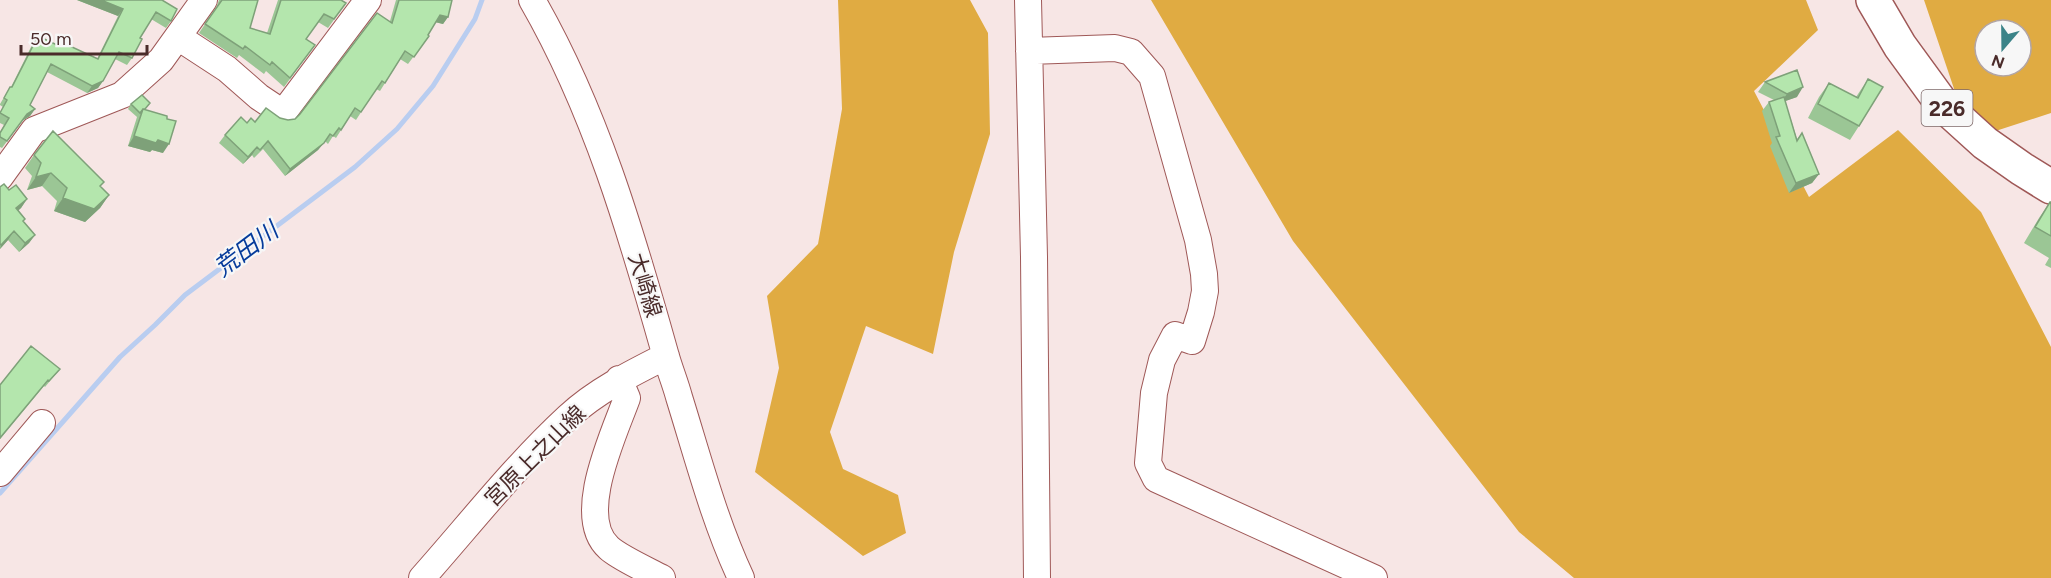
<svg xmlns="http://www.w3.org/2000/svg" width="2051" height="578" viewBox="0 0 2051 578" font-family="Figtree,'Noto Sans JP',sans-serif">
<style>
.forest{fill:#e0ab42;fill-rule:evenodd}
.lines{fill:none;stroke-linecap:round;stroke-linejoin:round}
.stream{stroke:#b9cdf0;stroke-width:5}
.minor-casing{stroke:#9f5857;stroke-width:28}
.highway-casing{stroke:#9f5857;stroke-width:36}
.minor{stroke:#fff;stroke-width:26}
.highway{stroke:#fff;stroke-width:33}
.wall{fill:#9bc695}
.shaded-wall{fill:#7ea179}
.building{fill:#b4e6ad;stroke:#7ea179;stroke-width:1.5}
.labels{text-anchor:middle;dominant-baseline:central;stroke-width:4.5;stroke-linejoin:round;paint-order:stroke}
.shield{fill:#f7f7f7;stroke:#7e6868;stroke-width:1.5}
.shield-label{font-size:21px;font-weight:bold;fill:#4a2b2a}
.street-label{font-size:22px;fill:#4a2b2a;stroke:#f7f7f7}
.water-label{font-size:24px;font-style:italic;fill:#063b9b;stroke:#f7f7f7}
</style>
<rect width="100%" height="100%" fill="#f7e6e5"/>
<path class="forest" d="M 838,0 L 970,0 L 988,33 L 990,134 L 954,252 L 933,354 L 866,326 L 830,432 L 843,469 L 898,495 L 906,533 L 863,556 L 755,472 L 779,368 L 767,296 L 818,244 L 842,109 Z
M 1151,0 L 1806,0 L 1818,30 L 1754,91 L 1809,197 L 1898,130 L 1981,212 L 2051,347 L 2051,578 L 1574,578 L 1519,532 L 1293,241 Z
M 1924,0 L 2051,0 L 2051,113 L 1971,139 ZM 1985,30 L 2021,30 L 2021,66 L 1985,66 Z"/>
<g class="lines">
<path class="stream" d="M 0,493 L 120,357 L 155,325 L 185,295 L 355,167 L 397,129 L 433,86 L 475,19 L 482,0"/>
<defs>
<path id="minor" d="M 532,0 C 595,109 631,232 665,353 C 669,368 675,382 679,397 C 698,458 714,520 741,578
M 1028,0 L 1034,257 L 1037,578
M 178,37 L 227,69 L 259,97 L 283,113 L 368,0
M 1029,51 L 1115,48 L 1131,52 L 1152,76 L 1198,240 L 1204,274 L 1205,291 L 1201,312 L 1192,341 L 1175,335 L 1162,360 L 1154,393 L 1148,463 L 1156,479 L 1374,578
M 0,177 L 34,130 L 122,95 L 161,60 L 204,0
M 619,379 L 627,398 C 614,434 574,517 609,548 C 620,558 649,571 662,578
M 0,473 L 42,423
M 422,578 C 470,524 515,466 568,417 C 596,391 632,373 666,356"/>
<path id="highway" d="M 1873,0 L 1900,46 L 1943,105 L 1985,143 L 2022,169 L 2051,187"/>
</defs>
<use href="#minor" class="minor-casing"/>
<use href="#highway" class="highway-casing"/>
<use href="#minor" class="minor"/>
<use href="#highway" class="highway"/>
</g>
<path class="wall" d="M 77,0 L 162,0 L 171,21 L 166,28 L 151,19 L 140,38 L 132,58 L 127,65 L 115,59 L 103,81 L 98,88 L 87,93 L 47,72 L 30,105 L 35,109 L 30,116 L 22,121 L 2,148 L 0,147 L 0,132 L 4,125 L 0,123 L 0,112 L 3,107 L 0,105 L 0,104 L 6,94 L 11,87 L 33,43 L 38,36 L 56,45 L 59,41 L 97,59 L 118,16 Z
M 219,0 L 258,0 L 250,28 L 267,33 L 278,0 L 341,0 L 346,3 L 328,28 L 318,22 L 306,39 L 315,45 L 284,87 L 266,71 L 264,74 L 239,55 L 237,58 L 199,33 L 216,8 Z
M 396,0 L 452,0 L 448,17 L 443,24 L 435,22 L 428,35 L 429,36 L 408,64 L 400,59 L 380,91 L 376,89 L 356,120 L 350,116 L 336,138 L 333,136 L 328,144 L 325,141 L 318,150 L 285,176 L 263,149 L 254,158 L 252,155 L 243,164 L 219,143 L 225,135 L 247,123 L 280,118 L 288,120 L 295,119 L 300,114 L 390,21 Z
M 1868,79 L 1859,126 L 1850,140 L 1808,118 L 1819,97 L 1829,83 L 1856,97 Z
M 1765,82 L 1797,97 L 1785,101 L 1797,139 L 1802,133 L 1819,174 L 1812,183 L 1789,193 L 1770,146 L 1772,143 L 1762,111 L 1769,102 L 1774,100 L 1758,92 Z
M 131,104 L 146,110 L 163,153 L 152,150 L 150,152 L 128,146 L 137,117 L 128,109 Z
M 34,155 L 101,187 L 109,195 L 100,208 L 85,222 L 54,211 L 57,201 L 42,186 L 27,190 L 32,176 L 25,168 Z
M 0,187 L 27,199 L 21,208 L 18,211 L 23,221 L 35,235 L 29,243 L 19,252 L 8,240 L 0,249 Z
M 2050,202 L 2051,202 L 2051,268 L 2045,265 L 2049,258 L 2024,243 L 2039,218 Z
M 60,369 L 45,387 L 44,386 L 0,439 L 0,385 Z"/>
<path class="shaded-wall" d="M 77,0 L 101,0 L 123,9 L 118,16 Z
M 440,15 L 448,17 L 443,24 L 435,22 Z
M 103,81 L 98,88 L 87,93 L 92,86 Z
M 1803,87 L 1797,97 L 1780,103 L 1787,94 Z
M 35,109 L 30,116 L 22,121 L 2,148 L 27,114 Z
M 134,136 L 158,140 L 169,144 L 163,153 L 152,150 L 150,152 L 128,146 Z
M 324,143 L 318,150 L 285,176 L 290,169 Z
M 257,147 L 252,155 L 243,164 L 248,157 Z
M 51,173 L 42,186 L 27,190 L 36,177 Z
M 1819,174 L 1812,183 L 1789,193 L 1796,183 Z
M 109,195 L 100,208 L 85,222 L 54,211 L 63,198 Z
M 27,199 L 21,208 L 10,217 L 16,208 Z
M 14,231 L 8,240 L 0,249 L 1,245 Z
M 35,235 L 29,243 L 19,252 L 25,243 Z"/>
<path class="building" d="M 101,0 L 162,0 L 177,9 L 171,21 L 156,12 L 140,38 L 142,39 L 132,58 L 119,52 L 103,81 L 92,86 L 51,64 L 30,105 L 35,109 L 27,114 L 7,141 L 0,137 L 0,133 L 9,118 L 0,113 L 7,100 L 4,98 L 10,87 L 12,87 L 38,36 L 57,45 L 59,41 L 98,59 L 123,9 Z
M 222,0 L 258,0 L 250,28 L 270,34 L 281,0 L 341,0 L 346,3 L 334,19 L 324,14 L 306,39 L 315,45 L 290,78 L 272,62 L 270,65 L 245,46 L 243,49 L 205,24 Z
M 399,0 L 452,0 L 448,17 L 440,15 L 428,35 L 429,36 L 414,57 L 405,51 L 385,83 L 382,81 L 361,112 L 355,108 L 341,130 L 339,128 L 333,136 L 330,134 L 324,143 L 290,169 L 268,141 L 260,150 L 257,147 L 248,157 L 225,135 L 241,117 L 247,123 L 251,118 L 255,122 L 266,108 L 280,118 L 288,120 L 295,119 L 300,114 L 377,13 L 392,23 Z
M 1797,70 L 1803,87 L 1787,94 L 1765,82 Z
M 1868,79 L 1883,87 L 1859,126 L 1818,104 L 1829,83 L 1858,98 Z
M 142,95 L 150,103 L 145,109 L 143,109 L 140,113 L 131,104 Z
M 1784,97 L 1797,141 L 1802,133 L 1819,174 L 1796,183 L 1776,137 L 1780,136 L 1769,102 Z
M 143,109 L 167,116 L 167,119 L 176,121 L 169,144 L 158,140 L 156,143 L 134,136 Z
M 53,131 L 104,182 L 100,186 L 109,195 L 94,209 L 63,198 L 67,188 L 51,173 L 36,177 L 41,163 L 34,155 Z
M 4,184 L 9,190 L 16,185 L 27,199 L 16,208 L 25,219 L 23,221 L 35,235 L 25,243 L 14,231 L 1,245 L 0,244 L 0,187 Z
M 2050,202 L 2051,202 L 2051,236 L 2035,227 Z
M 31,346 L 60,369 L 49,381 L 48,380 L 0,438 L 0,385 Z"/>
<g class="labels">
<rect class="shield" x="1921.5" y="90" width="51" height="36" rx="4.5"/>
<g class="shield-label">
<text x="1947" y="108">226</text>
</g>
<g class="street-label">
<text transform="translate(645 285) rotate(73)">大崎線</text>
<text transform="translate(535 456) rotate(-45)">宮原上之山線</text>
</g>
<g class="water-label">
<text transform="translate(246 249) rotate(-37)">荒田川</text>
</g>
</g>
<g transform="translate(2003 48) rotate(200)"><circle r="28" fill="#f7f7f7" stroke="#b2a5a5" stroke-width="1.5"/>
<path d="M0-4.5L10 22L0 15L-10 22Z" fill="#3b8388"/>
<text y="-9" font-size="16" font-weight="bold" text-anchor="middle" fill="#4a2b2a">N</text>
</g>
<path d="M21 45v9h126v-9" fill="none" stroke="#4a2b2a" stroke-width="3"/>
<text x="30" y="45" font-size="18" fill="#4a2b2a" stroke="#f7f7f7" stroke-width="4.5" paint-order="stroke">50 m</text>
</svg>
